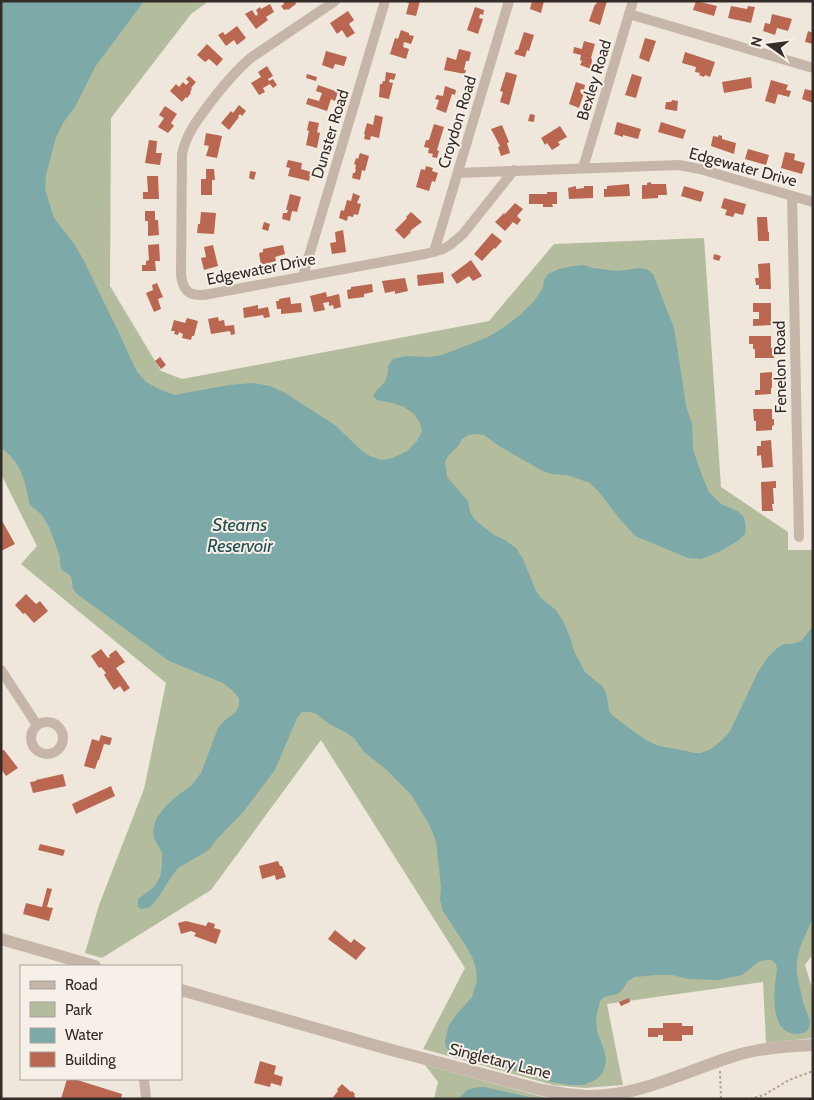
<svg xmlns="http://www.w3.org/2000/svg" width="814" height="1100" viewBox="0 0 814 1100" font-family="Cabin,sans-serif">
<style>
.green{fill:#b3bd9e}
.water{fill:#7ea9a9}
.building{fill:#b96750}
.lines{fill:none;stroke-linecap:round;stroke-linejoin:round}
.path{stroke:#b2a094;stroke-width:2;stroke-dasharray:2.5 2.5;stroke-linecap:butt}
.minor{stroke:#c6b6a9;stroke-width:10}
.tertiary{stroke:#c6b6a9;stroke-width:12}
.labels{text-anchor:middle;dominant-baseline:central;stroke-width:4;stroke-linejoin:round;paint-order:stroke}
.street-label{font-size:16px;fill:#342c28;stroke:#f7f0e8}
.water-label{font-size:18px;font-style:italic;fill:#224f51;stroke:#f7f0e8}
</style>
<rect width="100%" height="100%" fill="#efe6dc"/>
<path class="green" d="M 1,1 L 209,1 L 191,14 L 111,118 L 110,286 L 161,371 L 182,379 L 489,321 L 554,244 L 704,238 L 721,487 L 788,532 L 788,550 L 813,550 L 813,954 L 805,965 L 813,991 L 813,1038 L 766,1043 L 763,982 L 607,1004 L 623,1085 L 622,1085 L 585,1088 L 553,1085 L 423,1049 L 465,968 L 321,740 L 211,890 L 102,958 L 85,953 L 99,905 L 144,789 L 166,683 L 21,564 L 37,546 L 1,474 Z
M 425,1065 L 550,1099 L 434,1099 L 438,1082 Z"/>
<path class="water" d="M 1,1 L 144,1 L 95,67 L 75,107 L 63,123 L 56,137 L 46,175 L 45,189 L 54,218 L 75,245 L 84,261 L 118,331 L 136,370 L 146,382 L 159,389 L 174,395 L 229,385 L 254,383 L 270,386 L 285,393 L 335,425 L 362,451 L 370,456 L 381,460 L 393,458 L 407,451 L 417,441 L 422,431 L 420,423 L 414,414 L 404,407 L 392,403 L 377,400 L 373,396 L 377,390 L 385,382 L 388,372 L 388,366 L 393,359 L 406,356 L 430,357 L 442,355 L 488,337 L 503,328 L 520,315 L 534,301 L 543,288 L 544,280 L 548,274 L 559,269 L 573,266 L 584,265 L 593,268 L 618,271 L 639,268 L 647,269 L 653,274 L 655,279 L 674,328 L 682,378 L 686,406 L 692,424 L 693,450 L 703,478 L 709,492 L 721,504 L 737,511 L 743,516 L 746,526 L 745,534 L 739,540 L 726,548 L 714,554 L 701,559 L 688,558 L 635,536 L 619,518 L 599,492 L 590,483 L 567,475 L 551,474 L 541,470 L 499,446 L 484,435 L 477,434 L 469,435 L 462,439 L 459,445 L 448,456 L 445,462 L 447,477 L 468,501 L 470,512 L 475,520 L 494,535 L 505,540 L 516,548 L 523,559 L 536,591 L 541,598 L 556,610 L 563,621 L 570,637 L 574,651 L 585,672 L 603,687 L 607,696 L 609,711 L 613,716 L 636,733 L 646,740 L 659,746 L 687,751 L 694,753 L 701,753 L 711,749 L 722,740 L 730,731 L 758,672 L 768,657 L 777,648 L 784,644 L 792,644 L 801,641 L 813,626 L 813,917 C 806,935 795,952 797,972 C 798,981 801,992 803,1002 C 805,1010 812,1019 809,1027 C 807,1033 802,1034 797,1034 C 768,1034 774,988 777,970 L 776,964 L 771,960 L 766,960 L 758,962 L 742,975 L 718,980 L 689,979 L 672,975 L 656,975 L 635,977 L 628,981 L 623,989 L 618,994 L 604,997 L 600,1001 L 596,1018 L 597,1031 L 605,1053 L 606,1062 L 603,1072 L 597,1079 L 584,1085 L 569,1085 L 552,1082 L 495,1065 L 454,1055 L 447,1049 L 445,1043 L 446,1036 L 449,1025 L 457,1014 L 472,997 L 477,981 L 476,969 L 472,957 L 466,946 L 443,911 L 440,900 L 441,886 L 436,842 L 430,826 L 412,796 L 388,771 L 363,751 L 354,738 L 345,732 L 331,725 L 315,713 L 308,712 L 302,712 L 297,718 L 275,770 L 244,811 L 216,840 L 209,850 L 178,868 L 171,877 L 158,898 L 150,907 L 142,909 L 138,907 L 138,899 L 154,887 L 160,877 L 162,866 L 162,853 L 154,838 L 153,830 L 156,819 L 164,808 L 178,795 L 191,786 L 201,773 L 218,728 L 225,720 L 235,713 L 239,706 L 239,698 L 233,691 L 223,683 L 169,661 L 77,594 L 73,589 L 72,581 L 70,575 L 62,570 L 60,565 L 60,557 L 49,527 L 42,515 L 30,505 C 24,480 23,464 1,448 Z
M 484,1087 L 539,1099 L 459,1099 C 467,1088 471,1088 484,1087 Z"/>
<path class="building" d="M 283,1 L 295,1 L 296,4 L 288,10 L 287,9 L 284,10 L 281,6 L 284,4 Z
M 403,1 L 420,1 L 416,16 L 406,14 L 409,3 Z
M 532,1 L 544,1 L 541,13 L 530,9 Z
M 597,1 L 607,1 L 600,25 L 589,21 L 595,4 L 596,5 Z
M 696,1 L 717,6 L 714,16 L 693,10 Z
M 270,4 L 274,12 L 266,17 L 268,20 L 256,29 L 245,14 L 252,10 L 256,16 L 258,14 L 256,10 L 260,7 L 261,9 Z
M 731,6 L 747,9 L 748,6 L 755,7 L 751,23 L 728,18 Z
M 475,7 L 484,10 L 483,15 L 480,14 L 479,18 L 483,19 L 478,34 L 467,30 Z
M 348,11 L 354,20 L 349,24 L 355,33 L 347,38 L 342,30 L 337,34 L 330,23 Z
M 772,14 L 792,19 L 788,31 L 777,28 L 775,35 L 763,31 L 765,23 L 770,24 Z
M 237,26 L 246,38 L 237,45 L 234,40 L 226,46 L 218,35 L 223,32 L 225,35 Z
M 401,30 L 409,33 L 409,35 L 414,36 L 411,44 L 404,42 L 403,47 L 409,49 L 406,59 L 390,54 L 395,38 L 398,39 Z
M 808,31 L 813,33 L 813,44 L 805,42 Z
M 524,32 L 534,35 L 529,51 L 527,50 L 525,57 L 514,54 L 516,50 L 518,50 Z
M 645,38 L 656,41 L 649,62 L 639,58 Z
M 584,41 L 595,44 L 591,58 L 592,59 L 591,69 L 580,65 L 582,61 L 580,60 L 581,55 L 573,53 L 574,47 L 582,49 Z
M 207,44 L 223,59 L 217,66 L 209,59 L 205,62 L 197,55 Z
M 459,49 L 471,52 L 469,61 L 466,61 L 464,70 L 466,70 L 465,74 L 444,70 L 447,57 L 456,60 Z
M 326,51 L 347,57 L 344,66 L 335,64 L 333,69 L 322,65 Z
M 685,52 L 715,62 L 710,77 L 705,75 L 704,77 L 699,75 L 700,73 L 695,72 L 696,67 L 682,63 Z
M 267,66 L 273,76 L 268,79 L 269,81 L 273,79 L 277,85 L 273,88 L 270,84 L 263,88 L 265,92 L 259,95 L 251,83 L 261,77 L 258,72 Z
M 386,72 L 396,74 L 394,80 L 390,79 L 389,82 L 393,83 L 389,99 L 379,97 L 380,84 L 382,84 L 383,81 L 385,81 Z
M 506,72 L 517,75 L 509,105 L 500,102 L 503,92 L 500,91 Z
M 307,74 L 317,77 L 316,81 L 306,78 Z
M 632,74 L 642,77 L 636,98 L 625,95 Z
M 189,76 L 196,82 L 191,88 L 192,89 L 190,92 L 191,93 L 187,98 L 186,97 L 182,102 L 170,91 L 176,84 L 179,87 L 183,82 L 186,85 L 189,82 L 186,79 Z
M 751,77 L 752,88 L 724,93 L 722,82 Z
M 771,80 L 788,85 L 786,90 L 791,91 L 789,97 L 778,94 L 775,104 L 765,101 Z
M 576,82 L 585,85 L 584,90 L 581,89 L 580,92 L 584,93 L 579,108 L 569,104 Z
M 318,85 L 338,92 L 335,101 L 331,99 L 327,111 L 306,104 L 308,98 L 319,101 L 322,93 L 316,91 Z
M 445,86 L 456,90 L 455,95 L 452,94 L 446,113 L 436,109 L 439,100 L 435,99 L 437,95 L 443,96 Z
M 805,89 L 813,91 L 813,103 L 802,99 Z
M 672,100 L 678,101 L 677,111 L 665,109 L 666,102 L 671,102 Z
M 239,105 L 246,111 L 242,116 L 240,114 L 238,116 L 239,117 L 229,130 L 221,123 L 231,111 L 233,113 Z
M 165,106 L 177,114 L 171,123 L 174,126 L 168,133 L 158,127 L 164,118 L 159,115 Z
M 530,114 L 535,115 L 534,122 L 528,121 Z
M 375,115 L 383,117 L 379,138 L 371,136 L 370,140 L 364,139 L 365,134 L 364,134 L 367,123 L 373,125 Z
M 309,121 L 319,123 L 317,132 L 320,133 L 317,148 L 306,145 L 309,131 L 307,130 Z
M 617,122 L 641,129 L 638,139 L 623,135 L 623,137 L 614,134 Z
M 661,122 L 686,130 L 683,139 L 658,132 Z
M 434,124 L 444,127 L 437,150 L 439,151 L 437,158 L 432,157 L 433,154 L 428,153 L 429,148 L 424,147 L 426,140 L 429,140 Z
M 502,125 L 509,142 L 507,143 L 510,153 L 501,156 L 498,147 L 500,146 L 491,129 Z
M 560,126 L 567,137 L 558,142 L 560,145 L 552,150 L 547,143 L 545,145 L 541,138 Z
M 206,133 L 222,136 L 217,158 L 206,156 L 209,146 L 204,145 Z
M 719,135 L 722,136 L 722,139 L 736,143 L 734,154 L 711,146 L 713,136 L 718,137 Z
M 149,140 L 157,141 L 156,153 L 162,153 L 160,165 L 145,163 Z
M 748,149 L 769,155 L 766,165 L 745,159 Z
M 785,152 L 795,154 L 794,160 L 805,163 L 802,174 L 781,168 Z
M 360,153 L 369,156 L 365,171 L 362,170 L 360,180 L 352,178 L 353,173 L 355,173 L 356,169 L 355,169 L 356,165 L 354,164 L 356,158 L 358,159 Z
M 288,160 L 302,163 L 301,169 L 311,172 L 309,181 L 288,176 L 290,168 L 286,167 Z
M 426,166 L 433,168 L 432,171 L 438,173 L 435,182 L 432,181 L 429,191 L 416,187 L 421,169 L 425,170 Z
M 206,169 L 214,169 L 215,180 L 212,180 L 212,195 L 201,195 L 201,179 L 206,179 Z
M 250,171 L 256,172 L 254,180 L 249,178 Z
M 147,176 L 158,176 L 159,199 L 143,199 L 143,192 L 148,192 Z
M 651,182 L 651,184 L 666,184 L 667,195 L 658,195 L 658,198 L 642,199 L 642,185 L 647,185 L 647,183 Z
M 629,184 L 630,196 L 604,197 L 604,189 L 607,189 L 607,186 Z
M 576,186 L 576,189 L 584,188 L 584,186 L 593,186 L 593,198 L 569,199 L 568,188 Z
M 684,186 L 704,192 L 701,202 L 681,196 Z
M 547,192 L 557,192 L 557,204 L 552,204 L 553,207 L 543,207 L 543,204 L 529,204 L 529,194 L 547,194 Z
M 353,193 L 360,196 L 357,203 L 361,204 L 358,215 L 354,214 L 353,217 L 348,216 L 347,221 L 339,218 L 341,210 L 344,211 L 347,200 L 351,201 Z
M 290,194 L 301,197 L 297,212 L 292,211 L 290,221 L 282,219 L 283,213 L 287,213 L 288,210 L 286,210 Z
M 724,198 L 746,204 L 743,215 L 735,213 L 733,217 L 725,215 L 727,210 L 721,208 Z
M 515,203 L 523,209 L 517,216 L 521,220 L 517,225 L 513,222 L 505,231 L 495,222 L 504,213 L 505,214 Z
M 145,211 L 155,211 L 155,220 L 158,220 L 159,235 L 148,236 L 148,221 L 145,221 Z
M 201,212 L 216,213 L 214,234 L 197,233 L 198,224 L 200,224 Z
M 411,212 L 422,222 L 410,231 L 411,232 L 404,239 L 395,230 L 407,218 L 406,217 Z
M 757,217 L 767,217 L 768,232 L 769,232 L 769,241 L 758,241 Z
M 264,222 L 270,224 L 268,231 L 262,229 Z
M 343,230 L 346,252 L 332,254 L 330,243 L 336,242 L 335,232 Z
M 492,233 L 502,241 L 495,249 L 494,248 L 482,261 L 474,254 Z
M 159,244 L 160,261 L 155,261 L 156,271 L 142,271 L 142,265 L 146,265 L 146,261 L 149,260 L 148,245 Z
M 213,245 L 218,266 L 204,270 L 201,258 L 206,257 L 204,247 Z
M 283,245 L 285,254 L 275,257 L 276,261 L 261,265 L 259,253 L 263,252 L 263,249 Z
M 714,254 L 721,256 L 719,261 L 713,259 Z
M 471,260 L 482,276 L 473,281 L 469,276 L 457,284 L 451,275 Z
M 770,263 L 771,289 L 759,289 L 759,285 L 756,285 L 755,278 L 759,278 L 758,264 Z
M 443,272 L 444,283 L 418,286 L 417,275 Z
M 405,278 L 408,291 L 395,294 L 395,291 L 385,293 L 382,281 Z
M 157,283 L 163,297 L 158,299 L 161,309 L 154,312 L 146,293 L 153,290 L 152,285 Z
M 372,284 L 373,292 L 364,294 L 364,297 L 348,299 L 347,290 L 351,289 L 351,287 Z
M 326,292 L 327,297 L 339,294 L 341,307 L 334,309 L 333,305 L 329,306 L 329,302 L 323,303 L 325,310 L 314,312 L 310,296 Z
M 290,297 L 291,304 L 301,303 L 302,312 L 281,314 L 281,309 L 277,309 L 276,301 L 279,301 L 279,299 Z
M 753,303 L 771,303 L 771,325 L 753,326 L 753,319 L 759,319 L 759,312 L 753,312 Z
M 258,305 L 258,309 L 268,307 L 270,317 L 264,318 L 263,315 L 244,318 L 243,308 Z
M 218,317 L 219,321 L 224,320 L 225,326 L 234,325 L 235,334 L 231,335 L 230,331 L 211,334 L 208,319 Z
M 187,318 L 198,321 L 194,336 L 192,336 L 191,340 L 182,338 L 183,334 L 179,332 L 178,335 L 174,334 L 175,331 L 171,331 L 174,320 L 185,323 Z
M 749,336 L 771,336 L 771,348 L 774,348 L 774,358 L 755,358 L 755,349 L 753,349 L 753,344 L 749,344 Z
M 160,357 L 166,365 L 161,369 L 155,361 Z
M 772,372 L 772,388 L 771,388 L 771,394 L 755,395 L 755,390 L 760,390 L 760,373 Z
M 753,409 L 772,409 L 772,419 L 774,419 L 774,425 L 772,426 L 772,430 L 756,431 L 756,421 L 754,421 Z
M 771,440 L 773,467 L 762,468 L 761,455 L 757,456 L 757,446 L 761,446 L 761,441 Z
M 776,481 L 776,488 L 773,488 L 774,504 L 772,504 L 773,511 L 762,511 L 761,482 Z
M 1,519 L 15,544 L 1,551 Z
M 26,594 L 36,604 L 40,601 L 48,611 L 34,623 L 25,613 L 23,614 L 15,605 Z
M 101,649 L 108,658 L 110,657 L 109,655 L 116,650 L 125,662 L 116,668 L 130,688 L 124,692 L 120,686 L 114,690 L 104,675 L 106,673 L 101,667 L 99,668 L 91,656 Z
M 101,735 L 112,738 L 110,745 L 104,744 L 99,760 L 98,760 L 95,769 L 84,766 L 92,739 L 99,741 Z
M 4,750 L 18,768 L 6,776 L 1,769 L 1,751 Z
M 63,774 L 66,786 L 33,793 L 30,782 L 36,781 L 36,780 Z
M 111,786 L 115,796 L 76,814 L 72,804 Z
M 40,844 L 65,850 L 63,856 L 38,850 Z
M 278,861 L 280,866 L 282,866 L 286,877 L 276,880 L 275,875 L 262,879 L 259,866 Z
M 47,888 L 52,889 L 47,907 L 53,908 L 49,921 L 23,914 L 26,903 L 42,907 Z
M 186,921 L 206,926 L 208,922 L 215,924 L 214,928 L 221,930 L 216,944 L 194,936 L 196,933 L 191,931 L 181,934 L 178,923 Z
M 335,930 L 351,943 L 354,939 L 366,948 L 356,960 L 328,939 Z
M 629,998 L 630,1002 L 621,1006 L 619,1002 Z
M 663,1023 L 682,1023 L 682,1026 L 693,1026 L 693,1035 L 682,1035 L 682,1041 L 663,1041 L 663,1035 L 658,1035 L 658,1037 L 648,1037 L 648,1028 L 663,1028 Z
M 260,1061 L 276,1066 L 274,1074 L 283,1077 L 281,1086 L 271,1083 L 270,1087 L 254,1083 Z
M 67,1079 L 74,1079 L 122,1094 L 121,1099 L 86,1099 L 82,1098 L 82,1099 L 61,1099 Z
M 342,1084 L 351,1092 L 352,1091 L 355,1094 L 354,1096 L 357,1099 L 335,1099 L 333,1097 L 338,1091 L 337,1089 Z"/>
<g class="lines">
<path class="path" d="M 720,1071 L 721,1099
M 750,1099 L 764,1095 L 789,1080 L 813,1071"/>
<path class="minor" d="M 335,1 L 252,57 C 236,70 223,86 210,103 C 198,119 186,134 182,154 L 181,275 C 183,290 188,296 204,295 L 425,254 L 443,249 L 450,245 L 463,234 L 514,170
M 629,14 L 813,68
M 583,168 L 633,1
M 458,173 L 679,165 L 700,169 L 813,202
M 792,196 L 799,537
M 434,252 L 509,1
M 303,276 L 385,1
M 1,670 L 37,725
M31 738a16 16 0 1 1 32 0a16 16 0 1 1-32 0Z
M 144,1079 L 146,1099"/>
<path class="tertiary" d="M 1,939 L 95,966
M 181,990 L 388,1049 L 542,1090 C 557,1093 572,1095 587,1096 C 638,1097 686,1071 734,1056 C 759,1048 786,1046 813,1045"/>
</g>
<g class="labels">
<g class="street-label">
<text transform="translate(594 80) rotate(-73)">Bexley Road</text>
<text transform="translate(457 122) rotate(-73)">Croydon Road</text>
<text transform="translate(330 134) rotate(-73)">Dunster Road</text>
<text transform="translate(743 167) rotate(15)">Edgewater Drive</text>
<text transform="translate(261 269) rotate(-11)">Edgewater Drive</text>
<text transform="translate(780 367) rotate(-91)">Fenelon Road</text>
<text transform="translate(500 1061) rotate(14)">Singletary Lane</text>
</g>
<g class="water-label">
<text x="240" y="525">Stearns<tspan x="240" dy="21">Reservoir</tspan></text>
</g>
</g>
<rect width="814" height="1100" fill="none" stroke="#342c28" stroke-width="5"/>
<rect x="20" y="965" width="162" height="115" fill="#f7f0e8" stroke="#a9a29b"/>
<rect x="30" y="981" width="25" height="8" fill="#c6b6a9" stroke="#a9a29b"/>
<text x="65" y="990" font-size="15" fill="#342c28">Road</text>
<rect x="30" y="1002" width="25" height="15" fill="#b3bd9e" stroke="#a9a29b"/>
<text x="65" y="1015" font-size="15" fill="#342c28">Park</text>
<rect x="30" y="1028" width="25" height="15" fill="#7ea9a9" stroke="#a9a29b"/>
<text x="65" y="1040" font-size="15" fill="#342c28">Water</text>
<rect x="30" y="1052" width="25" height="15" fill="#b96750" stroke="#a9a29b"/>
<text x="65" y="1065" font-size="15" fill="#342c28">Building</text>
<g transform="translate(769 45) rotate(284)" stroke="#f7f0e8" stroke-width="4" paint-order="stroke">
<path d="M0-4L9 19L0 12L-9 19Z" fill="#342c28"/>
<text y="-8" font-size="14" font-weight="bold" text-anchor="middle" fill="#342c28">N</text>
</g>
</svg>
